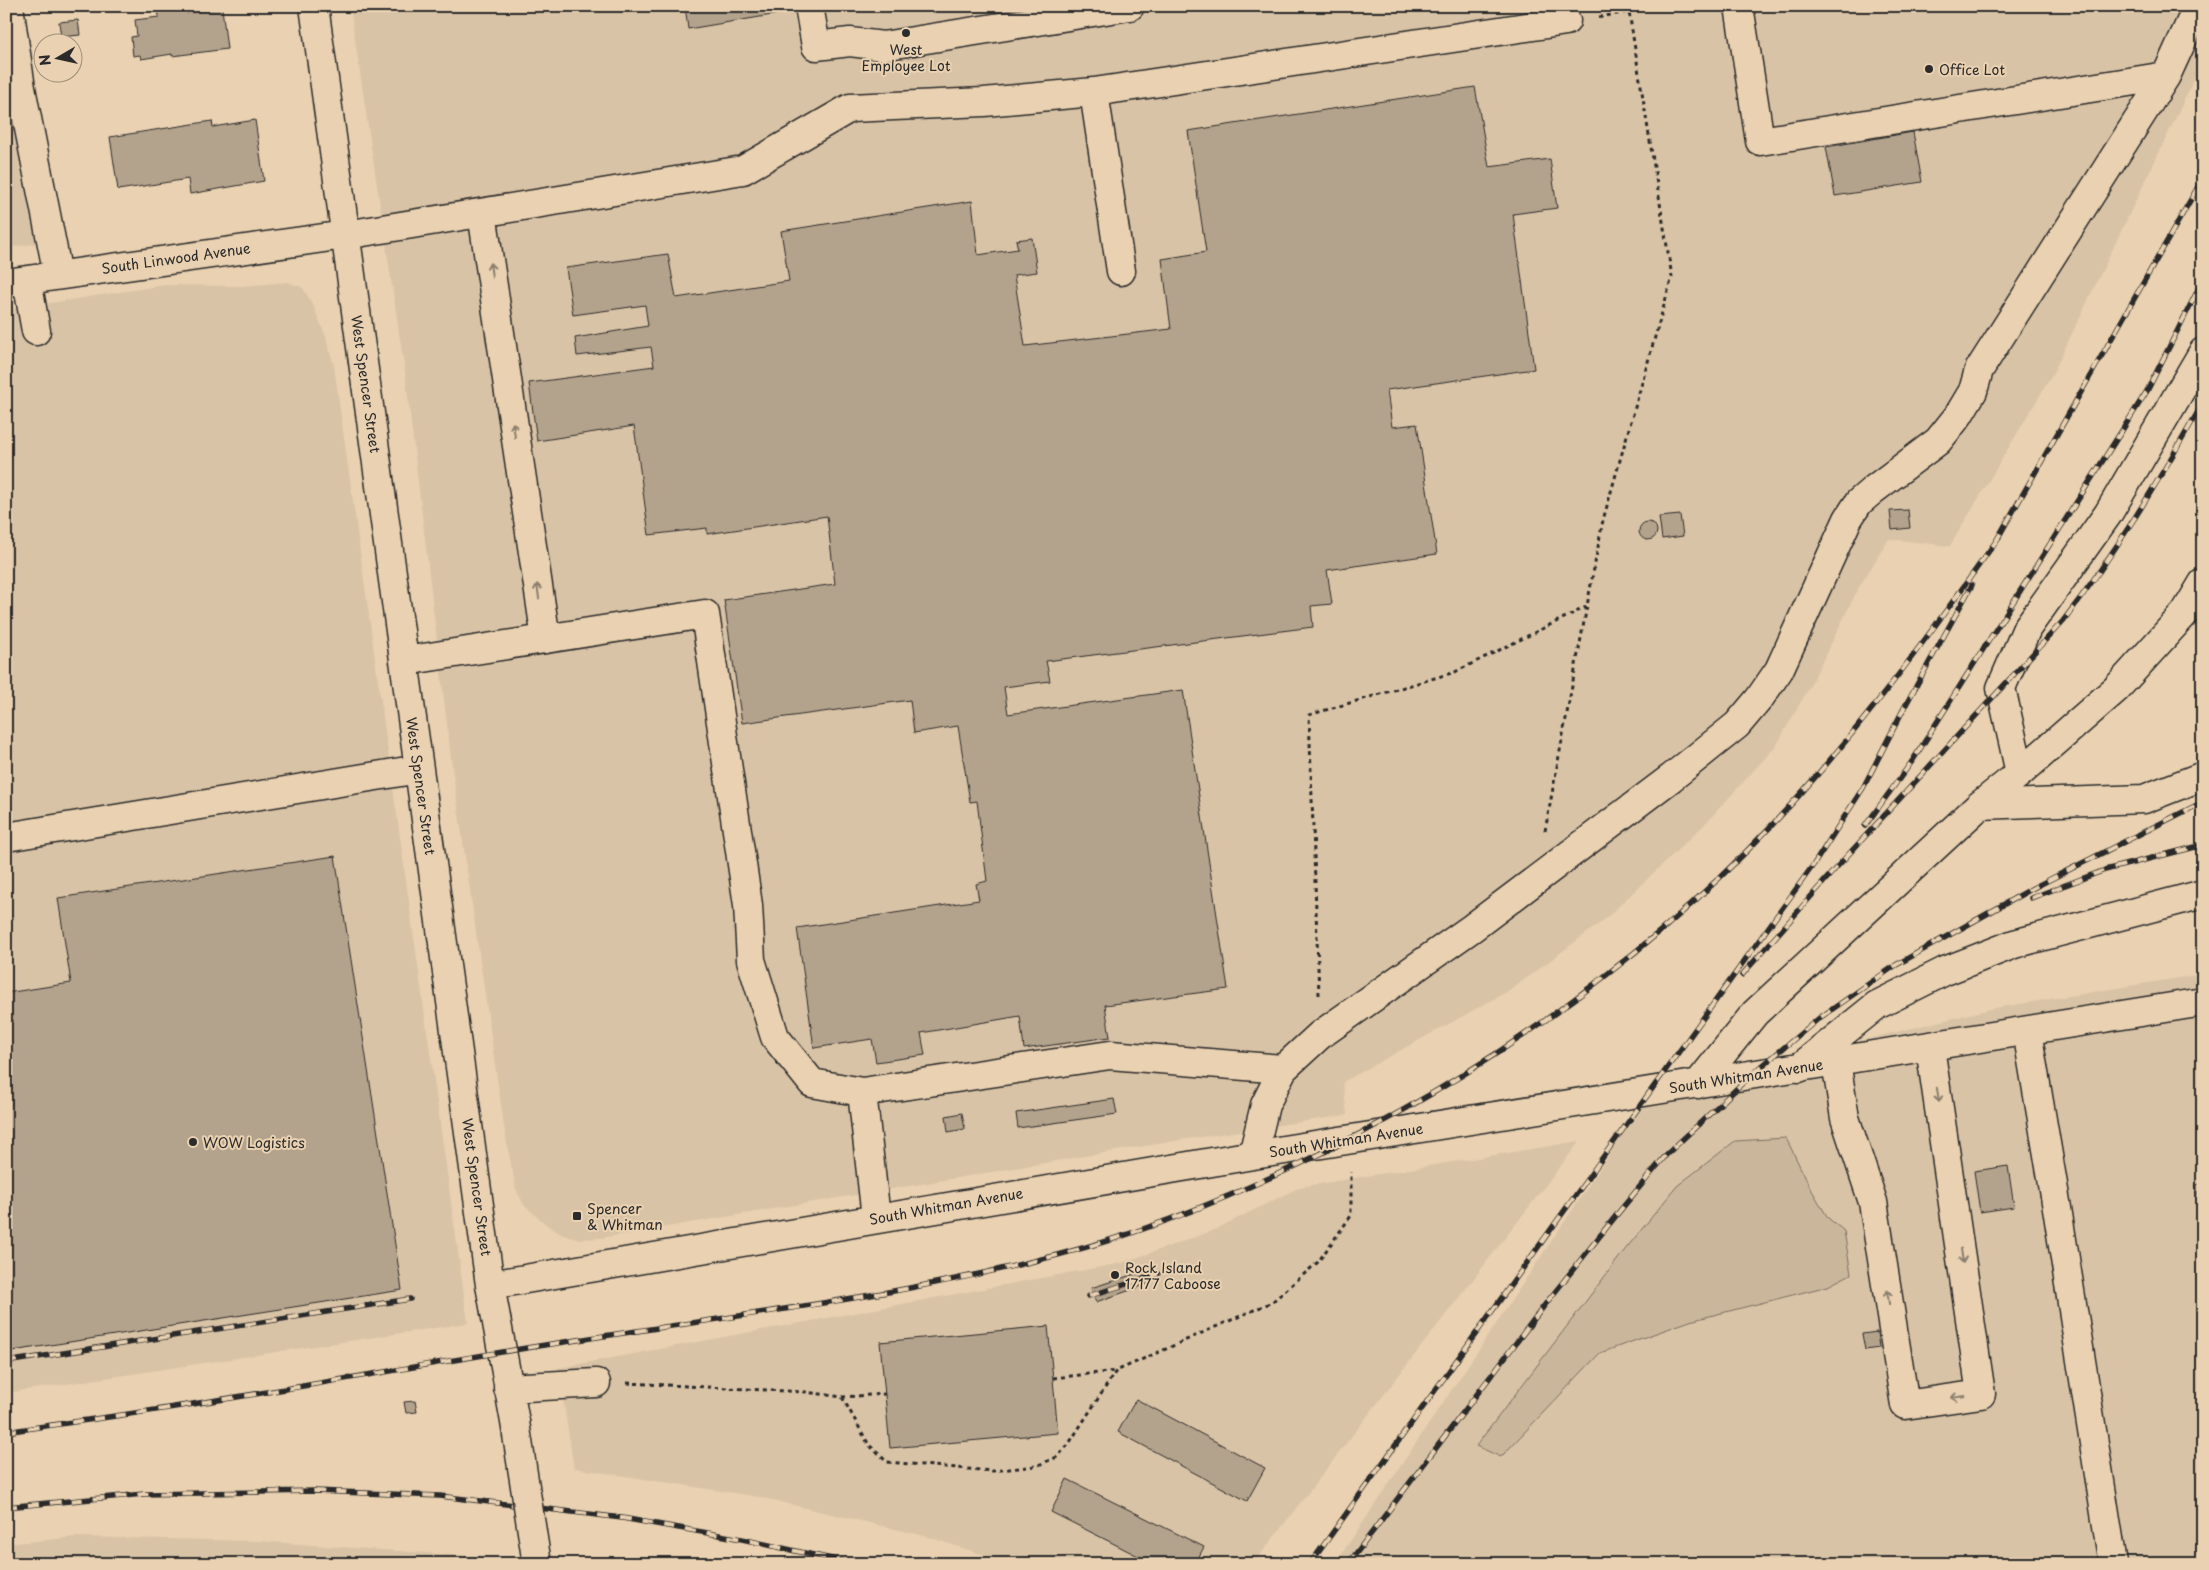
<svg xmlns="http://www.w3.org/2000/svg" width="2209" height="1570" viewBox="0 0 2209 1570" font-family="'Playpen Sans',sans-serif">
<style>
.built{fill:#d9c3a6}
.green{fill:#cab69b;stroke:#7a7063}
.building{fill:#b4a38c;stroke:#2b2b2b}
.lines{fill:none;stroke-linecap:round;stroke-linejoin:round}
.minor-casing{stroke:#2b2b2b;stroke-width:31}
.path{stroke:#2b2b2b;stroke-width:3;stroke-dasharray:4 4;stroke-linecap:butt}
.minor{stroke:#e9d1b1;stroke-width:28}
.rail-casing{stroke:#2b2b2b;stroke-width:5.5}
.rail{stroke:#e9d1b1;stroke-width:4;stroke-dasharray:11;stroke-linecap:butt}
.minor-bridge-casing{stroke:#2b2b2b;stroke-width:31;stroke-linecap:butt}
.minor-bridge{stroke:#e9d1b1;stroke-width:28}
.oneway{stroke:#8a7e6e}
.poi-dot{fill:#2b2b2b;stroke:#e9d1b1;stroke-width:2}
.labels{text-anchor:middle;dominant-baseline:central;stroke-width:4;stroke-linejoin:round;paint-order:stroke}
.poi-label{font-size:14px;fill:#2b2b2b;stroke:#e9d1b1;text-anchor:start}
.street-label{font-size:14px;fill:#2b2b2b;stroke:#e9d1b1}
</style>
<rect width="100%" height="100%" fill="#e9d1b1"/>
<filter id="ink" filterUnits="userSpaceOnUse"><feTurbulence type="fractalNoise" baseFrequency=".02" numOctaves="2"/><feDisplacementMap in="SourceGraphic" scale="10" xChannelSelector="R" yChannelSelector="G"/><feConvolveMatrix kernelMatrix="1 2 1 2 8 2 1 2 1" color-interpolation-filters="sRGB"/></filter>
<g filter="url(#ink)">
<path class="built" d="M 350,6 L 2203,6 L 2203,61 L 2052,375 L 1950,546 L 1889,539 L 1859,587 L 1811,684 L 1776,746 L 1703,826 L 1603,921 L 1512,989 L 1343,1082 L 1347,1115 L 1174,1141 L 601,1238 L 580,1239 L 561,1234 L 548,1226 L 524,1205 L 516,1189 L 505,1133 L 452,766 L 405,372 Z
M 6,55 L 40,243 L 6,248 Z
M 288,282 L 303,288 L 313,305 L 326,337 L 334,366 L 468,1323 L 6,1393 L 6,310 L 165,285 L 241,286 Z
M 2203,974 L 2203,1564 L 1335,1564 L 1652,1091 L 1995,1008 Z
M 1580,1141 L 1253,1564 L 1012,1564 L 925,1536 L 759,1497 L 574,1468 L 558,1368 L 1122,1263 L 1212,1231 L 1300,1187 Z
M 76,1537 L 257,1541 L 496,1558 L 497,1564 L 6,1564 L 6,1544 Z"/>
<path class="green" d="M 1786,1138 L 1810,1187 L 1828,1218 L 1844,1231 L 1851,1274 L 1828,1286 L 1690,1321 L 1600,1353 L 1501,1457 L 1476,1446 L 1624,1251 L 1677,1186 L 1735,1141 Z"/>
<path class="building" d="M 167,6 L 186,6 L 187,13 L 222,8 L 227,49 L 172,56 L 172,54 L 141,59 L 140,55 L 133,56 L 131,37 L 137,36 L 135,20 L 159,17 L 158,7 Z
M 685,6 L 789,6 L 790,12 L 688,29 Z
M 78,20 L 80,35 L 61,37 L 59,22 Z
M 1475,87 L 1489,167 L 1550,159 L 1557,208 L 1513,214 L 1534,369 L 1387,390 L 1392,427 L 1417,424 L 1437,554 L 1327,570 L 1332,604 L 1311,606 L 1313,627 L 1046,661 L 1050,681 L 1004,687 L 1008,714 L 1183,690 L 1228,989 L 1105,1005 L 1110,1037 L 1024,1049 L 1020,1016 L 921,1033 L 925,1055 L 876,1062 L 872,1039 L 814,1048 L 797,928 L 979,900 L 976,884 L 987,881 L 977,801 L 970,802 L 958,726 L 914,733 L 910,700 L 742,723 L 724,600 L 835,584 L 827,516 L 707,534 L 707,528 L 649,535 L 634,426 L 537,441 L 529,383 L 654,366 L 651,347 L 577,356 L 575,338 L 648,326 L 645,305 L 573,315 L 566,268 L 668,254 L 676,298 L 789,281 L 781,231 L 972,201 L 978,255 L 1018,249 L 1016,240 L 1032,238 L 1037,272 L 1014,275 L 1025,346 L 1171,329 L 1162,259 L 1206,252 L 1188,131 Z
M 255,120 L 264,181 L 190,194 L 188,179 L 118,190 L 110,137 L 212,121 L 213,127 Z
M 1913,132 L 1922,182 L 1835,196 L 1826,147 Z
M 1908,510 L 1910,528 L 1892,530 L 1890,511 Z
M 1680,515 L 1683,536 L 1662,539 L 1659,517 Z
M1639 531a9 9 0 1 1 18 0a9 9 0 1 1-18 0Z
M 335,856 L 402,1290 L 6,1352 L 6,993 L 71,983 L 58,898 Z
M 1114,1099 L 1117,1114 L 1018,1128 L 1016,1113 Z
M 962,1113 L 965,1129 L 948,1132 L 946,1116 Z
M 2008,1166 L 2014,1207 L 1980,1212 L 1974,1171 Z
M 2203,1183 L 2203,1225 L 2196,1185 Z
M 1147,1270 L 1151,1283 L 1096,1302 L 1091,1288 Z
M 1048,1326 L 1058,1433 L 890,1448 L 880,1342 Z
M 1877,1332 L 1879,1348 L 1865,1350 L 1862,1334 Z
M 1136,1399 L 1265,1468 L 1247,1501 L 1118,1432 Z
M 415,1401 L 417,1412 L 406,1413 L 404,1402 Z
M 1067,1479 L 1204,1547 L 1195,1564 L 1154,1564 L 1051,1512 Z"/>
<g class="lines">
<defs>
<path id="minor" d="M 9,6 L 21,88 L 58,275
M 314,6 L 490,1285 L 515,1422
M 809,6 L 816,46 L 850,42 L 883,46 L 1130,6
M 1739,6 L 1760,141 L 2166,76 L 2198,6
M 1094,92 L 1121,271
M 482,213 L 546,639
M 27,280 L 36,331
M 6,283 L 345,235 L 743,170 L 850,108 L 984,102 L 1094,92 L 1566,21
M 404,661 L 705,614 L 748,905 L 751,960 L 775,1037 L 812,1083 L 862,1092 L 876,1218
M 2020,773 L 2001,688 L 2027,628 L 2108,514 L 2203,352
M 1980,805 L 2144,799 L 2203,776
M 6,837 L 419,769
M 2027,1031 L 2057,1208 L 2113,1564
M 1836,1062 L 1845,1118 L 1873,1202 L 1905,1405 L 1981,1394 L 1930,1047
M 1799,1068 L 1877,1005 L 1945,971 L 2014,944 L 2203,894
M 1698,1084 L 1755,1013 L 1980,805 L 2020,773 L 2116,689 L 2185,613 L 2203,583
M 862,1092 L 1110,1055 L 1283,1069
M 1253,1155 L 1265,1105 L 1283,1069 L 1320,1035 L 1472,928 L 1671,778 L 1737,725 L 1759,699 L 1779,670 L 1848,519 L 1859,502 L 1873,490 L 1938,441 L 1958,416 L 1973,391 L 1979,370 L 2166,76
M 490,1285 L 1253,1155 L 2203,1002
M 508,1388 L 596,1383"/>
</defs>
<use href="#minor" class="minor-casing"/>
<path class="path" d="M 1545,831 L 1603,520 L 1672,277 L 1629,12 L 1599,17
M 1319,995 L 1309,715 L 1455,672 L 1586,607
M 1053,1378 L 1116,1371
M 627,1383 L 806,1392 L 842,1397 L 869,1445 L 887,1462 L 992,1471 L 1036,1466 L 1057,1457 L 1068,1445 L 1116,1371 L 1272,1302 L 1318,1262 L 1351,1216 L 1351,1172
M 842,1397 L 885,1394"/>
<use href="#minor" class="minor"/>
<defs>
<path id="rail" d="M 1995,543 L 2203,178
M 1865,826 L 1913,760 L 2147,391 L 2203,280
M 2031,898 L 2105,870 L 2203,845
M 1742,975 L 1836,868 L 2063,621 C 2116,553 2160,478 2203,403
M 1089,1296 L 1158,1274
M 6,1362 L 410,1299
M 6,1432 C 70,1422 135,1414 199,1403 C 323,1384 446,1360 571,1341 C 750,1313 937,1293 1110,1240 C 1158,1225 1203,1207 1249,1187 C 1440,1104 1629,977 1772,825 C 1856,736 1928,637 1999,537
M 6,1507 L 144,1494 L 315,1491 L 440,1496 L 622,1518 L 742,1539 L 854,1564
M 1310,1564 L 1814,864 L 1863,788 L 1904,708 L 1972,585
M 1348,1564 L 1547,1302 L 1623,1207 L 1667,1154 L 1749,1077 L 1818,1019 L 1896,965 L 2033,888 L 2203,802"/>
</defs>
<use href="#rail" class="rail-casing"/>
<use href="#rail" class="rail"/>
<defs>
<path id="minor-bridge" d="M 515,1422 L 537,1564"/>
</defs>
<use href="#minor-bridge" class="minor-bridge-casing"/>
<use href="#minor-bridge" class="minor-bridge"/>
</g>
<defs><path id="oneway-shaft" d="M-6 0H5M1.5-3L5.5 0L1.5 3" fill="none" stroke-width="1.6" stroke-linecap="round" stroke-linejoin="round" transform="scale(1.25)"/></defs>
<g class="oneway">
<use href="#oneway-shaft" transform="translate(491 270) rotate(-98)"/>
<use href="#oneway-shaft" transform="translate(514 430) rotate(-98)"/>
<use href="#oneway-shaft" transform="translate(538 591) rotate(-98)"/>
<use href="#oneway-shaft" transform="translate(1938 1095) rotate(81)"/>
<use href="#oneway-shaft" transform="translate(1962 1256) rotate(82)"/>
<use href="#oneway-shaft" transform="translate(1888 1297) rotate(-99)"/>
<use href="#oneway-shaft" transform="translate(1958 1397) rotate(172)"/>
</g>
</g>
<g class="poi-dot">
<circle cx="906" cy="33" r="5"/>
<circle cx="1929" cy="69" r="5"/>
<circle cx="193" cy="1142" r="5"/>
<rect x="572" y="1211" width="10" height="10" rx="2.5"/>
<circle cx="1115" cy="1275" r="5"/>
</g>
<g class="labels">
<g class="poi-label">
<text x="906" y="49" text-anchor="middle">West<tspan x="906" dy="16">Employee Lot</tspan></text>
<text x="1939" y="69">Office Lot</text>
<text x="203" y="1142">WOW Logistics</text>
<text x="587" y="1208">Spencer<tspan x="587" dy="16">&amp; Whitman</tspan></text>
<text x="1125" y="1267">Rock Island<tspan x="1125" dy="16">17177 Caboose</tspan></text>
</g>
<g class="street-label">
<text transform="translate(176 258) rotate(-8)">South Linwood Avenue</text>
<text transform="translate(366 384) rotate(82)">West Spencer Street</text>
<text transform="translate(421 786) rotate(82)">West Spencer Street</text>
<text transform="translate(1746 1076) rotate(-9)">South Whitman Avenue</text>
<text transform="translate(1346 1140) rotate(-9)">South Whitman Avenue</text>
<text transform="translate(477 1187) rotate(82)">West Spencer Street</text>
<text transform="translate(946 1206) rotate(-10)">South Whitman Avenue</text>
</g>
</g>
<rect width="2209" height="1570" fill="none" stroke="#e9d1b1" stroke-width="25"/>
<rect x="12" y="12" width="2184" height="1545" fill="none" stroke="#2b2b2b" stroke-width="2" filter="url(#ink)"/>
<g transform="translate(58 58) rotate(261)"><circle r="24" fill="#e9d1b1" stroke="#9d8f7b"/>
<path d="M0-4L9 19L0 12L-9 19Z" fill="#2b2b2b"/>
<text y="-8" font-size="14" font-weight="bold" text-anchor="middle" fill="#2b2b2b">N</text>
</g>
</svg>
